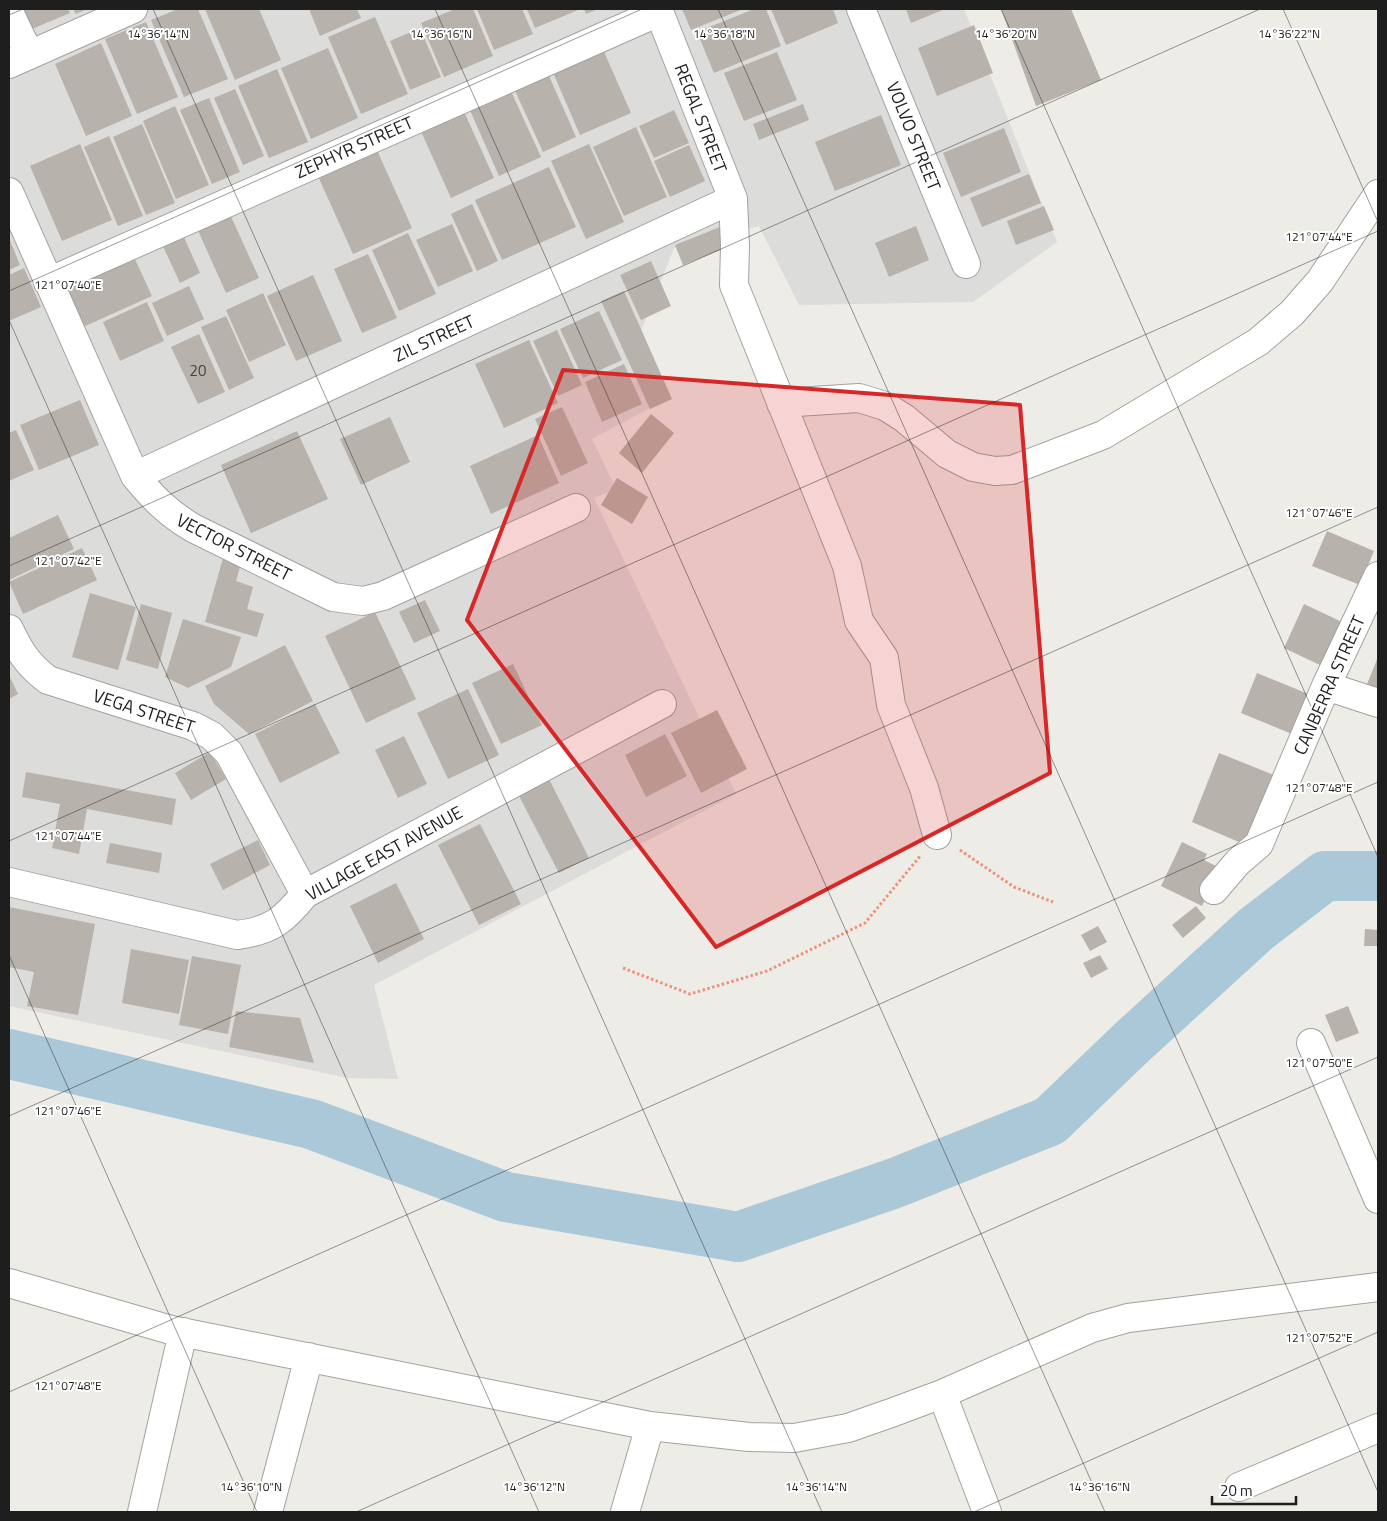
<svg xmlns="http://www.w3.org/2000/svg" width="1387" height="1521" viewBox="0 0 1387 1521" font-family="'Titillium Web',sans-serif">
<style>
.residential{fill:#dcdcdb}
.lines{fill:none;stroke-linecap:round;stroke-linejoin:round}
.river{stroke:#aac8d8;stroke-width:50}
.building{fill:#b7b2ab}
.minor-casing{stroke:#a2a2a2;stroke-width:30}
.path{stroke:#ed9278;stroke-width:3;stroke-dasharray:2.5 2.5;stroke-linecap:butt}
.minor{stroke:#fff;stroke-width:28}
.marked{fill:#d62828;fill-opacity:0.2;stroke:#d62828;stroke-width:4;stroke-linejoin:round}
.ticks{fill:none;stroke:#1e1e1e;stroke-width:1;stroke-opacity:0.45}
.labels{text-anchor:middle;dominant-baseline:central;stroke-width:4;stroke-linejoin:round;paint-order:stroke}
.number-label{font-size:15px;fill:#444341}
.street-label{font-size:18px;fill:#1e1e1e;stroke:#fff}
.ticks-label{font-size:12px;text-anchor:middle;fill:#1e1e1e;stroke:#fff;stroke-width:4;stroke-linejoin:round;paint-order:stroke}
</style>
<rect width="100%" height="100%" fill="#eeece6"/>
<path class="residential" d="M 9,9 L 964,9 L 1057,242 L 973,302 L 799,305 L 759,226 L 674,248 L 637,341 L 667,399 L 592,439 L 616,489 L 594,498 L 736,794 L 374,985 L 398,1079 L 348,1078 L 9,1006 Z"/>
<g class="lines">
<path class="river" d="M 9,1054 L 311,1124 L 506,1197 L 738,1237 L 895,1183 L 1050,1121 L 1130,1044 L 1256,929 L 1325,876 L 1378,876"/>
</g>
<path class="building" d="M 17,9 L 68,9 L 70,13 L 27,31 Z
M 73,9 L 87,9 L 76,14 Z
M 178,9 L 198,9 L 228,79 L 184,97 L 151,20 Z
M 205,9 L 259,9 L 281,60 L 235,80 Z
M 309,9 L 357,9 L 361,18 L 320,36 Z
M 455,9 L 473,9 L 493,56 L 444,77 L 421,23 Z
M 477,9 L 522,9 L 533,34 L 494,50 Z
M 527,9 L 578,9 L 578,10 L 535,28 Z
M 584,9 L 598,9 L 586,14 Z
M 682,9 L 743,9 L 691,30 Z
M 754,9 L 766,9 L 781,46 L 714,73 L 697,32 Z
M 771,9 L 833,9 L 838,23 L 786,45 Z
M 906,9 L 945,9 L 911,23 Z
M 1001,9 L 1071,9 L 1101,80 L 1036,106 Z
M 375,17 L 408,94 L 361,114 L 328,37 Z
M 146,22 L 178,97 L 137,114 L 105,39 Z
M 974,25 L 993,73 L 937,96 L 918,48 Z
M 420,28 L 441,77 L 410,90 L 390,41 Z
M 101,43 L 132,116 L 86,136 L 55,64 Z
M 601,45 L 631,113 L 580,135 L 551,68 Z
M 328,48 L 358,118 L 311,139 L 281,68 Z
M 777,52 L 797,100 L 744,121 L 724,73 Z
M 277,69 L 308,142 L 269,158 L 238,86 Z
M 546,69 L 576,137 L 543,152 L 512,84 Z
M 235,89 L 264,156 L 243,165 L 214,98 Z
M 510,89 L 541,157 L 499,176 L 469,108 Z
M 209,98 L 240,172 L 212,184 L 180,110 Z
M 803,104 L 809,120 L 759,140 L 753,124 Z
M 175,106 L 209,185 L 176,199 L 143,121 Z
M 462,107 L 494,178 L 451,198 L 419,127 Z
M 674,110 L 689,143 L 654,158 L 639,126 Z
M 881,115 L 901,165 L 835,191 L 815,142 Z
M 142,124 L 175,203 L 146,215 L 113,137 Z
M 636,127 L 667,197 L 624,216 L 593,147 Z
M 1004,128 L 1021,172 L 961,197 L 943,153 Z
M 109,136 L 143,216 L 118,226 L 84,147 Z
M 80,144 L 112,220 L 62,241 L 30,166 Z
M 589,144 L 624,222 L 586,239 L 551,161 Z
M 689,145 L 705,181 L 670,197 L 654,161 Z
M 376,148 L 412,228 L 353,254 L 317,174 Z
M 549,167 L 576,227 L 502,260 L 475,200 Z
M 1029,174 L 1041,203 L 982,227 L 970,198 Z
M 472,204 L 498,261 L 477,271 L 451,214 Z
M 1044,206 L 1054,230 L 1016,245 L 1007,221 Z
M 229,212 L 259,278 L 226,293 L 196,226 Z
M 452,224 L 473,271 L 438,287 L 416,240 Z
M 725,225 L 733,245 L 683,265 L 675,245 Z
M 916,226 L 929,260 L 889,277 L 875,243 Z
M 408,233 L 436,294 L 399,311 L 372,250 Z
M 183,235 L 200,273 L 180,283 L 162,244 Z
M 9,238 L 20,265 L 9,270 Z
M 368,254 L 397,318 L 362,333 L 334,269 Z
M 134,257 L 152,296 L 83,327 L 65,288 Z
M 651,261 L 671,306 L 641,320 L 620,275 Z
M 24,268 L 41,307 L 9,321 L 9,275 Z
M 313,275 L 342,341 L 296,361 L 267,296 Z
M 189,286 L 204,319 L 167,336 L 152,303 Z
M 624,291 L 672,399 L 650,409 L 601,301 Z
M 263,293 L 286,345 L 249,362 L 226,310 Z
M 147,302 L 164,341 L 120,361 L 103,322 Z
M 599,311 L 622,360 L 583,378 L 560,329 Z
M 226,316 L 254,378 L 229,390 L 201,327 Z
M 557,330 L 582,385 L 558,396 L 533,341 Z
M 199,334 L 225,392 L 198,404 L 171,347 Z
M 529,340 L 558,403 L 504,428 L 475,364 Z
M 624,364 L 642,404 L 602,422 L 585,382 Z
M 80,400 L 99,445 L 39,470 L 20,425 Z
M 562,407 L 588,463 L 561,476 L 535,419 Z
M 651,414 L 674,433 L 642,473 L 619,453 Z
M 390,417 L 410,462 L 361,485 L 340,439 Z
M 16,430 L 34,470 L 9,481 L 9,433 Z
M 297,431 L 328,499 L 251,533 L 221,465 Z
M 538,435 L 559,483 L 491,514 L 470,466 Z
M 617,478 L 648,497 L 632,524 L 601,505 Z
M 58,515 L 74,549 L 9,580 L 9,538 Z
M 1327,531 L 1374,551 L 1360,585 L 1312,566 Z
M 82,548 L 97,580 L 23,614 L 9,582 Z
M 223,558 L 241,563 L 236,581 L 253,587 L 247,609 L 264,614 L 257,637 L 205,622 Z
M 90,593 L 136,607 L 118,670 L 72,657 Z
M 425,600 L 440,631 L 414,643 L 399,612 Z
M 141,604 L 172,613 L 158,669 L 126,660 Z
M 1304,604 L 1342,622 L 1322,666 L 1284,648 Z
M 375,612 L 416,699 L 366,723 L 325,636 Z
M 183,619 L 241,637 L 231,667 L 188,688 L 165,677 Z
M 285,645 L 313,701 L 249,734 L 214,704 L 205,686 Z
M 1378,657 L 1378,688 L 1367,684 Z
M 513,664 L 542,725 L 501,744 L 472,683 Z
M 1257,673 L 1313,696 L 1297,736 L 1241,713 Z
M 9,675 L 18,694 L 9,699 Z
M 468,689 L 499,755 L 448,779 L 417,713 Z
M 315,704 L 340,753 L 280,783 L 255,734 Z
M 717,710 L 747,769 L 701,793 L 671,733 Z
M 665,734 L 687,776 L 646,797 L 625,755 Z
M 404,736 L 427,784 L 398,798 L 375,750 Z
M 210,752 L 226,779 L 191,800 L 175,773 Z
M 1219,753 L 1274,775 L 1246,845 L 1192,822 Z
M 26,772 L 176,799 L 172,825 L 87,809 L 79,854 L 52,848 L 60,804 L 22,797 Z
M 548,777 L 589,858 L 559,873 L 517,792 Z
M 480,824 L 521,904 L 479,925 L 438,845 Z
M 258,840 L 270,865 L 223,890 L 210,864 Z
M 1182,842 L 1207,854 L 1204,860 L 1220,868 L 1202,906 L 1161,886 Z
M 110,843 L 162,853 L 159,873 L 106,863 Z
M 396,883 L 424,939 L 378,963 L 350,906 Z
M 1196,906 L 1206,918 L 1183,938 L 1172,925 Z
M 9,907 L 95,924 L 78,1015 L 27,1006 L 34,972 L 9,967 Z
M 1098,926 L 1107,942 L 1090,951 L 1081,935 Z
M 1365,929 L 1378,930 L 1378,946 L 1364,946 Z
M 131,949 L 189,960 L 179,1014 L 122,1003 Z
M 1100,955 L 1108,969 L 1091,978 L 1083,963 Z
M 192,956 L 241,965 L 228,1034 L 179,1025 Z
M 1348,1006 L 1359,1033 L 1336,1042 L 1325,1015 Z
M 236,1011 L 300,1018 L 314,1063 L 229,1047 Z"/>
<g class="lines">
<defs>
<path id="minor" d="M 658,9 L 733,199 L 735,245 L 734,285 L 847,566 L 859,621 L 884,658 L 891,705 L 924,788 L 937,835
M 861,9 L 966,264
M 9,12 L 29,54
M 9,64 L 133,9
M 9,192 L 135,476 C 153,498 169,514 193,528 L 333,597 L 363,601 L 383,596 L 576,508
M 48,282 L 659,12
M 781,403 L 859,398 L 885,406 L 904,418 L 947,454 L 973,467 L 995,471 L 1012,470 L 1103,435 L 1258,342 L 1292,313 L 1320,281 L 1378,194
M 135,476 L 733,199
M 9,629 C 20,652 27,664 48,680 L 193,726 L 212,736 L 229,753 L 305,894
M 1326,686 L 1378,703
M 9,882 L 237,935 C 271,931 284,920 305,894 L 662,704
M 1214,890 L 1238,862 L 1259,844 L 1326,686 L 1378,576
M 1311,1043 L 1378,1199
M 9,1283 L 171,1330 L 650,1426 L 749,1437 L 794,1438 L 848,1428 L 891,1413 L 942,1394 L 1092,1328 L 1128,1318 L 1378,1287
M 942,1394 L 987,1512
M 1239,1487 L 1378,1428
M 142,1512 L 183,1332
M 268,1512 L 309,1357
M 625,1512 L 650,1426"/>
</defs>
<use href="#minor" class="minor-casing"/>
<path class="path" d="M 960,850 L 1014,887 L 1053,902
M 623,968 L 690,994 L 767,971 L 865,923 L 921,855"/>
<use href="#minor" class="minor"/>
</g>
<path class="marked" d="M 563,370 L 1020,405 L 1050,773 L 716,947 L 467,620 Z"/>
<path class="ticks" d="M 153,9 L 822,1512M 435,9 L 1105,1512M 718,9 L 1378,1492M 1001,9 L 1378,857M 1283,9 L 1378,222M 9,15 L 23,9M 9,291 L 642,9M 9,320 L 539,1512M 9,566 L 1260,9M 9,841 L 1378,231M 9,955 L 257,1512M 9,1116 L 1378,507M 9,1392 L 1378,782M 356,1512 L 1378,1057M 974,1512 L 1378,1332"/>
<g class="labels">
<g class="number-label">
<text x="198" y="370">20</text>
</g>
<g class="street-label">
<text transform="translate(701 118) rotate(69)">REGAL STREET</text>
<text transform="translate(914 136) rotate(68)">VOLVO STREET</text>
<text transform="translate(354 147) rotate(-24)">ZEPHYR STREET</text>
<text transform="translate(434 338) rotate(-25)">ZIL STREET</text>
<text transform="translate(234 547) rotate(27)">VECTOR STREET</text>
<text transform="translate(1329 685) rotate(-66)">CANBERRA STREET</text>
<text transform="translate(144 711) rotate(18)">VEGA STREET</text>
<text transform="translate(384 853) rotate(-29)">VILLAGE EAST AVENUE</text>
</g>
</g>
<g class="ticks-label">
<text x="158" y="38">14°36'14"N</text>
<text x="724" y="38">14°36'18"N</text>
<text x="1006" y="38">14°36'20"N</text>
<text x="1289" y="38">14°36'22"N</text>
<text x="441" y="38">14°36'16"N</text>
<text x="1319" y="241">121°07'44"E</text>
<text x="68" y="289">121°07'40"E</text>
<text x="1319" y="517">121°07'46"E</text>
<text x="68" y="565">121°07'42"E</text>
<text x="1319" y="792">121°07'48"E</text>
<text x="68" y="840">121°07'44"E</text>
<text x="1319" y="1067">121°07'50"E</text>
<text x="68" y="1115">121°07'46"E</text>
<text x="1319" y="1342">121°07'52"E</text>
<text x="68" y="1390">121°07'48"E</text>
<text x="251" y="1491">14°36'10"N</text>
<text x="534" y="1491">14°36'12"N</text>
<text x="816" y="1491">14°36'14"N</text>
<text x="1099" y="1491">14°36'16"N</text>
</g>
<rect width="1387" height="1521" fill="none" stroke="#1e1e1e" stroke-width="20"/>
<path d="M1212 1496v8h84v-8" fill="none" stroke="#1e1e1e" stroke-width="2.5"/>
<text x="1220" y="1496" font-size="15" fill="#1e1e1e" stroke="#ffffff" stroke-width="4" paint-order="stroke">20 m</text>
</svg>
